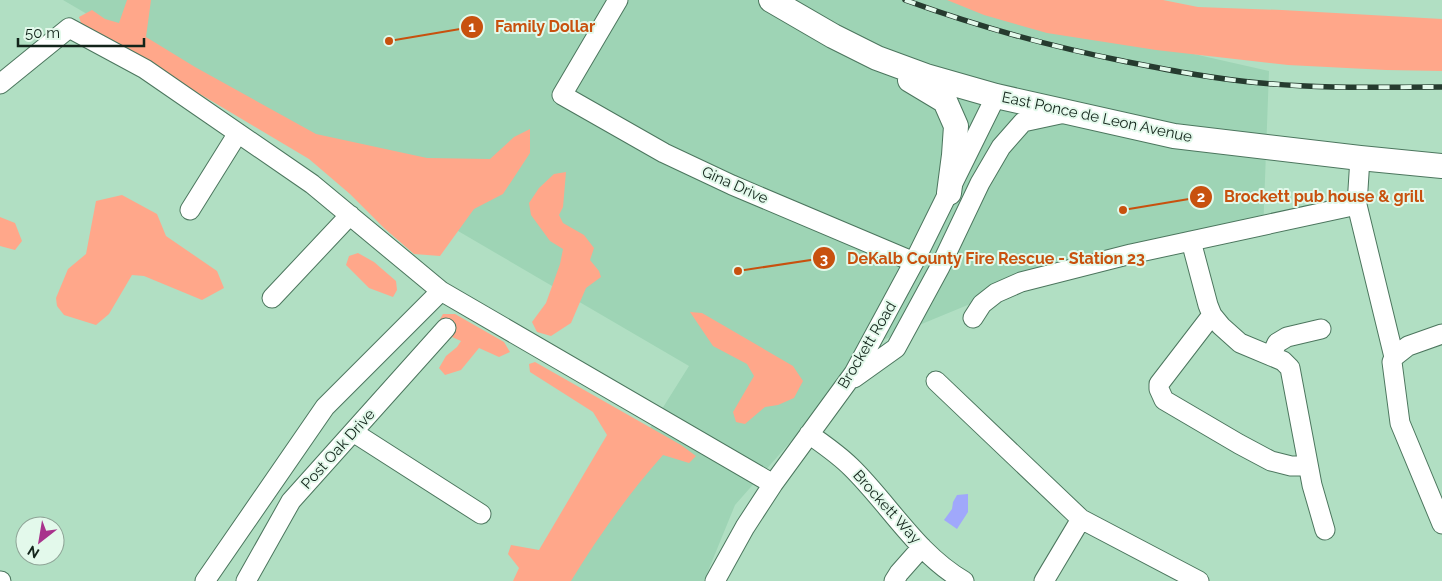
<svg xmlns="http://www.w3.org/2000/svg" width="1442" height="581" viewBox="0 0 1442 581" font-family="Raleway,sans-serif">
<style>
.built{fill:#9ed4b5}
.green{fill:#ffa78a}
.water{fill:#a0a8fb}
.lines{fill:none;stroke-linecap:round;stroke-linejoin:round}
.minor-casing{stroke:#4c765e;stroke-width:21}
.major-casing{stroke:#4c765e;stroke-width:26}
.minor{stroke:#fff;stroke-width:19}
.major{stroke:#fff;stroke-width:24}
.rail-casing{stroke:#263b2f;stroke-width:5.5}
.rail{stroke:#e3f9eb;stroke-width:4;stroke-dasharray:11;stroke-linecap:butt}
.labels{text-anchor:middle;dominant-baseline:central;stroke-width:4;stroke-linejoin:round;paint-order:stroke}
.street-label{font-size:15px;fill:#12241a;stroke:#e3f9eb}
.leader{fill:none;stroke:#c8510e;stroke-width:2}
.callout-dot{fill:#c8510e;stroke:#e3f9eb;stroke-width:2}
.mark-label{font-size:15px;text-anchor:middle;font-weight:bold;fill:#fff}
.callout-label{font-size:16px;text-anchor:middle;font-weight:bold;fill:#c8510e;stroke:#e3f9eb;stroke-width:4;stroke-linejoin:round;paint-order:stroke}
</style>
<rect width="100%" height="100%" fill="#b1dfc3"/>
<path class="built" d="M 63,0 L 998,0 L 1123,38 L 1269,71 L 1263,233 L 1060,267 L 878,342 L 735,505 L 704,581 L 554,581 L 689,366 Z"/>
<path class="green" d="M 127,0 L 151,0 L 146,37 L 195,67 L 316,134 L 427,158 L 490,159 L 514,137 L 530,129 L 530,153 L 503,194 L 474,209 L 440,256 L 414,254 L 384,228 L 350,194 L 309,159 L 81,23 L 79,17 L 92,10 L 105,19 L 119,23 Z
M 947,0 L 1163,0 L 1198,7 L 1282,10 L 1442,19 L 1442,71 L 1386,70 L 1288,65 L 1156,50 L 1047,33 L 984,15 Z
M 566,172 L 563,207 L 559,215 L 563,223 L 584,235 L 594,248 L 590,260 L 599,271 L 601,277 L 586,288 L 571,323 L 551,336 L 537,332 L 532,322 L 546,303 L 560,264 L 563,249 L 550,241 L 531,215 L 529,203 L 539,188 L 554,174 Z
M 122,195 L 157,214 L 166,236 L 217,271 L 224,288 L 202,300 L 144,276 L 132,275 L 109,314 L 96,325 L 64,315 L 57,306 L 56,298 L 68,269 L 86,254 L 96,201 Z
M 0,217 L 15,223 L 22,241 L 15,250 L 0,246 Z
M 358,253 L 374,262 L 396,281 L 397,290 L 393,297 L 369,288 L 346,265 L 349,256 Z
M 690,312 L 702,313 L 793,366 L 803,381 L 794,398 L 778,405 L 765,407 L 745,424 L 736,422 L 733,412 L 754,376 L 747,364 L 713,346 Z
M 443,314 L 455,314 L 504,342 L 510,352 L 499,357 L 479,348 L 461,370 L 445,375 L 439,368 L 446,356 L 457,347 L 461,341 L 452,337 L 439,321 Z
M 535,362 L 681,445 L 696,456 L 689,463 L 663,455 C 629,493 598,537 571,581 L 513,581 L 519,568 L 508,554 L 511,545 L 539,550 L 607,435 L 593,412 L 530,372 L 529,364 Z"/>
<path class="water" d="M 968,494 L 968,512 L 957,529 L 944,520 L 952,509 L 953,502 L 957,495 Z"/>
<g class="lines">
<defs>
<path id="minor" d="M 618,0 L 562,95 L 664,153 L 732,185 L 914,262
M 0,84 L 69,28 L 145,69 L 312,184 L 441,291 L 773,484
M 1360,158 L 1357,205 L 1394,357 L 1392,362 L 1400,423 L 1442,524
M 190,210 L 238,133
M 1191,241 L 1208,305 L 1212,315 L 1221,326 L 1240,343 L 1283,361 L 1290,368 L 1312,485 L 1325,530
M 272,298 L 350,215
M 1212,315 L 1159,384 L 1159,389 L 1164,400 L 1239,444 L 1271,461 L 1291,466 L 1308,466
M 973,318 L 982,304 L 996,293 L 1021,282 L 1131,254 L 1357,205
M 1271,356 L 1277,343 L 1287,337 L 1321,329
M 1394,357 L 1408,346 L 1442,334
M 854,378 L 896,348 L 940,267 L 980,183 L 1001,147 L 1023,122 L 1065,113
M 936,381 L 1081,519
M 353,432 L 481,514
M 809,434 C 823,444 838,454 851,467 C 889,504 917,554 964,581
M 0,581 L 1,581
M 205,581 L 325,407 L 441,291
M 246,581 L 291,501 L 446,328
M 715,581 L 745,527 L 773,484 L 854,373 L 914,262 L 996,96
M 894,581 L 899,573 L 922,547
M 1044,581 L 1081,519 L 1199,581"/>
<path id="major" d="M 771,0 L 833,36 L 877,58 L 926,76 L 996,96 L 1174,136 L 1360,158 L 1442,166
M 910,80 L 945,101 L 956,126 L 954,155 L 949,193"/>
</defs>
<use href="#minor" class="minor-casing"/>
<use href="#major" class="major-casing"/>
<use href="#minor" class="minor"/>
<use href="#major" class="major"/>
<defs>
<path id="rail" d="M 905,0 C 976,26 1049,46 1123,61 C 1169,70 1214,79 1261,83 C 1321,89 1382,87 1442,87"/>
</defs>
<use href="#rail" class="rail-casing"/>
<use href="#rail" class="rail"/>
</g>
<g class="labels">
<g class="street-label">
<text transform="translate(1097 117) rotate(12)">East Ponce de Leon Avenue</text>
<text transform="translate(735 185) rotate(24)">Gina Drive</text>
<text transform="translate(867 345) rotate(-59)">Brockett Road</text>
<text transform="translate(338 449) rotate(-48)">Post Oak Drive</text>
<text transform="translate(887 507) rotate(48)">Brockett Way</text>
</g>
</g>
<path class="leader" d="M389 41L472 27M1123 210L1201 197M738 271L824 258"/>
<g class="callout-dot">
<circle cx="389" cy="41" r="5"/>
<circle cx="1123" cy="210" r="5"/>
<circle cx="738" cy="271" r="5"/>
<circle cx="472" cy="27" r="12"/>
<circle cx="1201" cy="197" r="12"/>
<circle cx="824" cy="258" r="12"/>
</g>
<g class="mark-label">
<text x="472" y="32">1</text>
<text x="1201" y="202">2</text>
<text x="824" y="264">3</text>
</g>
<g class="callout-label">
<text x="545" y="32">Family Dollar</text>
<text x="1324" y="202">Brockett pub house &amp; grill</text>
<text x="996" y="264">DeKalb County Fire Rescue - Station 23</text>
</g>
<g transform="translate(40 541) rotate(211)"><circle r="24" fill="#e3f9eb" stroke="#8fa497"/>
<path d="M0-4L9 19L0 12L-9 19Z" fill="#a8338c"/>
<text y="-8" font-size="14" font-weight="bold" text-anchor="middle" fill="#12241a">N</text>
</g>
<path d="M18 38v8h126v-8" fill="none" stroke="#12241a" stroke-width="2.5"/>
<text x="25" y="38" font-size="15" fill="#12241a" stroke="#e3f9eb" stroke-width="4" paint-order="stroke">50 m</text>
</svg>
